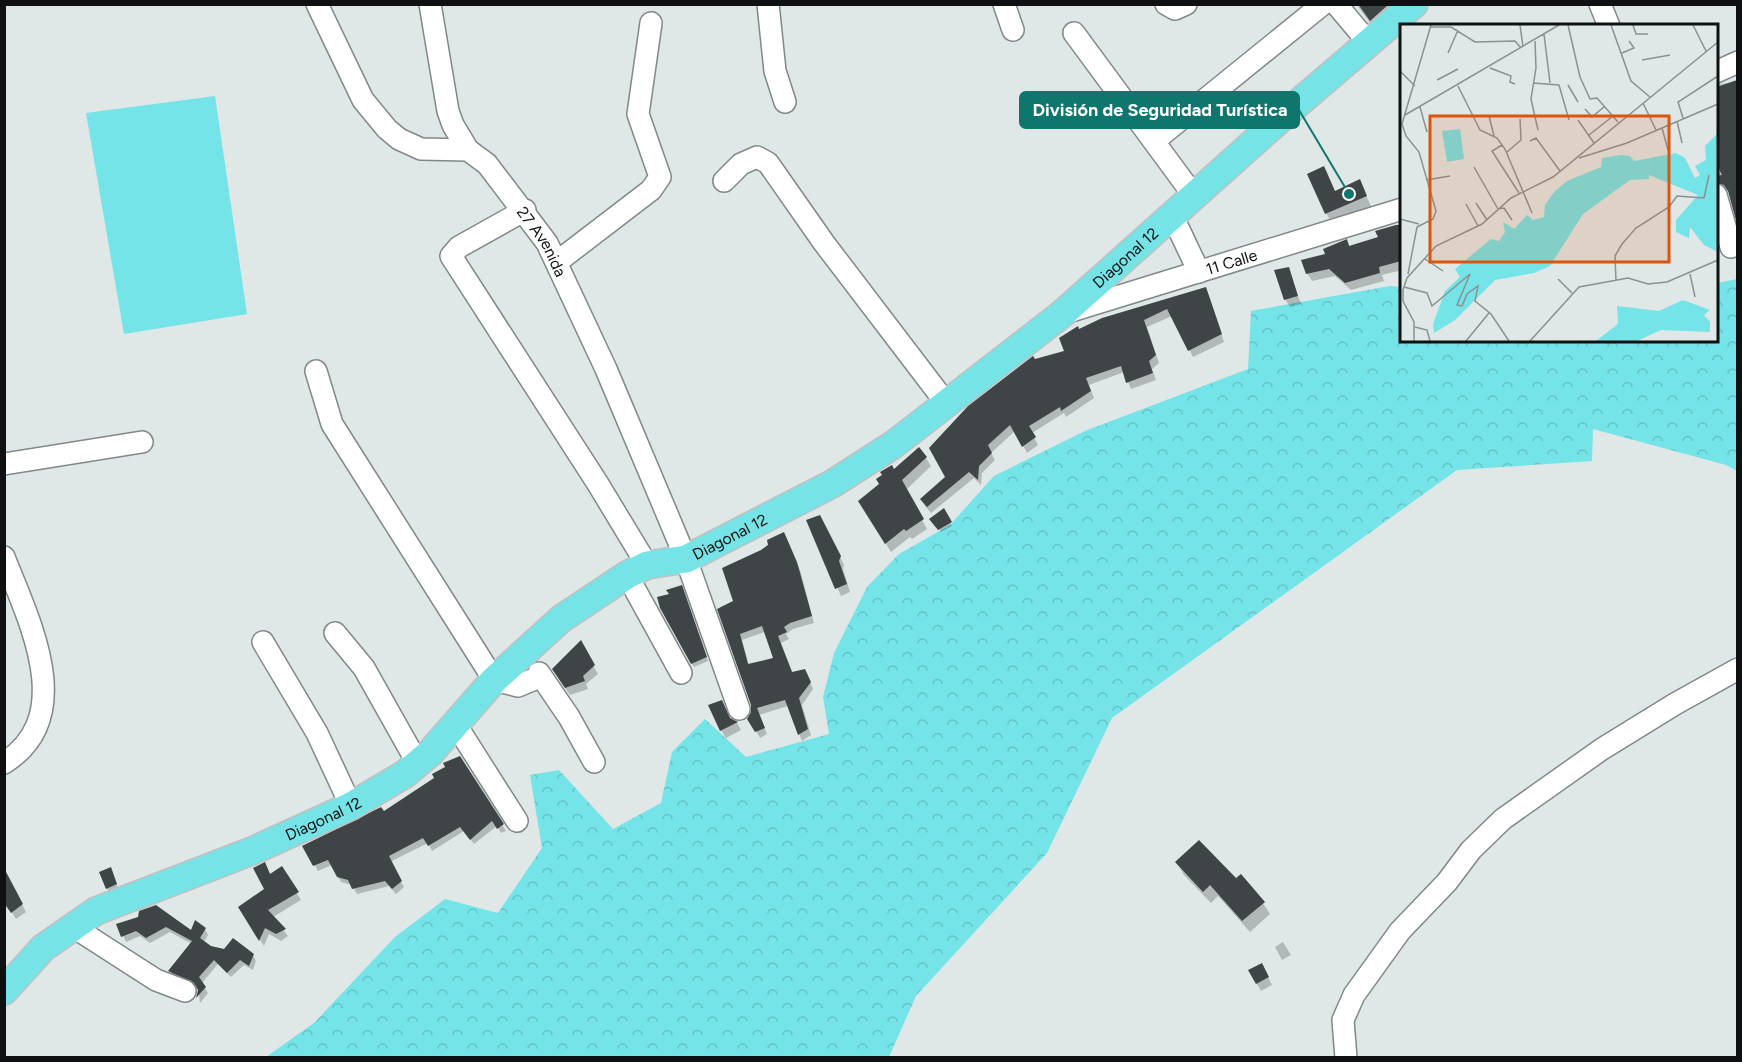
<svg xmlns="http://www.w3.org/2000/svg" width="1742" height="1062" viewBox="0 0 1742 1062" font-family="Figtree,sans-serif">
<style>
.forest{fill:url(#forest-crowns)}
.pitch{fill:#74e4e8}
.shadow{fill:#0003;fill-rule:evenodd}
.building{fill:#3f4546;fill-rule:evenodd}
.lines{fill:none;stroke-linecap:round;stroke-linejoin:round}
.minor-casing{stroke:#818888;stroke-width:24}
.major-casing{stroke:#c0c1c1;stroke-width:30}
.minor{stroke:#fff;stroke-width:21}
.major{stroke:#76e3e6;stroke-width:27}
.labels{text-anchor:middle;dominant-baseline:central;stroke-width:6;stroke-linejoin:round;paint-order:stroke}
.street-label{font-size:16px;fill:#0e1011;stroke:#fff}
.inset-road{fill:none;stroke:#8b9191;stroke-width:1.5}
.view{fill:#dd550c;fill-opacity:0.15;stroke:#dd550c;stroke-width:3}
.inset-edge{fill:none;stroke:#0e1011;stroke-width:3}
.leader{fill:none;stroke:#0f766e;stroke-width:2}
.callout-dot{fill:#0f766e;stroke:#fff;stroke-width:2}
.callout{fill:#0f766e;stroke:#0f766e;stroke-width:2}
.callout-label{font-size:18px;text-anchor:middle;font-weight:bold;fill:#fff}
</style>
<defs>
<pattern id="forest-crowns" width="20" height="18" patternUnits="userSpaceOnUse" patternTransform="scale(1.5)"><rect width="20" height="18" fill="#74e4e8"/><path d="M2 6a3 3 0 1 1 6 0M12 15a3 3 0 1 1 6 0" fill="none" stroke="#63c3c6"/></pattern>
</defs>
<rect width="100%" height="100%" fill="#dfe7e7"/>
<path class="forest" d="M 1737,279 L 1737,471 L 1726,465 L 1593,429 L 1592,461 L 1457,470 L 1112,718 L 1047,853 L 916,996 L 889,1057 L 266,1057 L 314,1023 L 395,937 L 445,899 L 498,913 L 542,848 L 530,775 L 559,770 L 613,829 L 661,803 L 672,752 L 705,719 L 746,757 L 829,734 L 823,697 L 834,653 L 867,587 L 899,554 L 950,525 L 994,476 L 1085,431 L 1248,369 L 1251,311 L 1390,286 L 1401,287 L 1402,340 L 1716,340 L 1717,283 Z"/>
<path class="pitch" d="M 215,96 L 247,314 L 124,334 L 86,113 Z"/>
<path class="shadow" d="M 1356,4 L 1396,4 L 1380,36 Z
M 1738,81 L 1738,202 L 1735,202 L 1729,191 L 1717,188 L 1716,85 Z
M 1323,168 L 1335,192 L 1359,181 L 1372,208 L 1333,225 L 1326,213 Z
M 1402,226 L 1402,270 L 1382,275 L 1384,281 L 1351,290 L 1335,276 L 1312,281 L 1307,273 L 1347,241 L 1350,247 L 1380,238 L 1377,232 Z
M 1288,268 L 1301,304 L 1290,307 L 1285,299 Z
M 1209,296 L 1224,342 L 1193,357 L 1172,316 L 1147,327 L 1159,363 L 1152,369 L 1156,380 L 1131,389 L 1124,372 L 1089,385 L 1094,398 L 1066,417 L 1064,413 L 1032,433 L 1038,445 L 1027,453 L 1015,431 L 991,453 L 995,460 L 982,473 L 981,485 L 974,478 L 931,513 L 925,506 L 921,499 L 947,477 L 1034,361 L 1066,352 L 1079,330 Z
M 926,458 L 931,466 L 906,490 L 927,529 L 912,539 L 910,537 L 891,552 L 860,501 L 894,471 Z
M 943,510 L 952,526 L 941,532 L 933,522 Z
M 808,521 L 824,524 L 844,565 L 843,569 L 850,592 L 841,596 Z
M 786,540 L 800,570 L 814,623 L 793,629 L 786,634 L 789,639 L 781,643 L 793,674 L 808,677 L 813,689 L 802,705 L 811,735 L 802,741 L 788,706 L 759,715 L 767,734 L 760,738 L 749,719 L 753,712 L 753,704 L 719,610 L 735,602 ZM 765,632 L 775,659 L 749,665 L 742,640 Z
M 683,591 L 708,661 L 694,667 L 661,608 Z
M 580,643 L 598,674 L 586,684 L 588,689 L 570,695 L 558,677 Z
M 731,720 L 737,723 L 741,730 L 726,738 L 721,730 Z
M 460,757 L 506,831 L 501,833 L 497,826 L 474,844 L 464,831 L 432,851 L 428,843 L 390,862 L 404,887 L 396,894 L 389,886 L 357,894 L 352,885 L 341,882 L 332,865 L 318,871 L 304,846 L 384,813 L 436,779 Z
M 1177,863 L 1236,880 L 1263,903 L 1270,914 L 1250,932 L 1218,896 L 1211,903 L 1184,875 Z
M 282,868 L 301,900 L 273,917 L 288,936 L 281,941 L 269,934 L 264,946 L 244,914 L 266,890 L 270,875 Z
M 112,872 L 118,888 L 109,891 L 107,888 Z
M 9,880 L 26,912 L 16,919 L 4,900 Z
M 140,918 L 191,933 L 205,929 L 208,935 L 204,942 L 211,947 L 253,955 L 256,961 L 253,970 L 244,965 L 231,977 L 218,964 L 202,983 L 208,993 L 200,1003 L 198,988 L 173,977 L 170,971 L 192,944 L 170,932 L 150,943 L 140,936 L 126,942 L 118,925 Z
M 1283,942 L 1291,955 L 1282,960 L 1275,947 Z
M 1262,965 L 1272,985 L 1261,991 L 1250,971 Z"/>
<path class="building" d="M 1358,4 L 1389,4 L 1370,21 Z
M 1737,80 L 1737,224 L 1728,191 L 1724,185 L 1716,183 L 1716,176 L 1722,175 L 1716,163 L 1717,87 Z
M 1324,166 L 1335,191 L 1360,179 L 1367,196 L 1325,214 L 1307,174 Z
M 1396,225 L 1401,225 L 1401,261 L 1379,267 L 1380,273 L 1345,283 L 1329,269 L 1306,274 L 1301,260 L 1325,254 L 1323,249 L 1347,239 L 1349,246 L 1378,237 L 1375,231 Z
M 1289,267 L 1298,296 L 1284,300 L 1274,270 Z
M 1206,287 L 1222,334 L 1188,351 L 1167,309 L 1144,320 L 1156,355 L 1149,361 L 1153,373 L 1126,383 L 1121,366 L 1086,378 L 1091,391 L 1061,411 L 1060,407 L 1029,426 L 1036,437 L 1022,447 L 1010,425 L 988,445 L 992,453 L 979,466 L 978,480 L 969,472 L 927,507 L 920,499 L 945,477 L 929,448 L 968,406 L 1033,356 L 1035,359 L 1064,351 L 1059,338 L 1078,326 L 1079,329 L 1102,318 Z
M 919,447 L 927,457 L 902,480 L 924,519 L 906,531 L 904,529 L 885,544 L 858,501 L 879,484 L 876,479 L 882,475 L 880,472 L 892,465 L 894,469 Z
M 944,508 L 952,522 L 938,530 L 929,519 Z
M 820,515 L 841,556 L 839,561 L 847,584 L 835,589 L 806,520 Z
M 784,532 L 797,562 L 812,616 L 790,623 L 784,627 L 787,632 L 778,636 L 792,672 L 805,669 L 811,682 L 799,698 L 808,729 L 798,735 L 785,700 L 757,708 L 765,728 L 755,732 L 747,719 L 751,712 L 751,705 L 717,609 L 733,601 L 722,568 L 761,550 L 768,545 L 767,540 ZM 762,626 L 773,658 L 748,664 L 740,634 Z
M 682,585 L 707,657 L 691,664 L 660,608 L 657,597 L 669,594 L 666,590 Z
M 581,640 L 595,665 L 583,676 L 585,681 L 565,688 L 552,669 Z
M 722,700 L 730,718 L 738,722 L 720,731 L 708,705 Z
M 460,756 L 504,824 L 497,829 L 492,821 L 470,840 L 460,827 L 428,846 L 423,838 L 389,856 L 402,881 L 392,889 L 385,881 L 352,889 L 348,880 L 337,877 L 328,860 L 313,866 L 302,846 L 381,807 L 384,811 L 434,778 L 432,774 L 445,767 L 443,763 Z
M 1199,840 L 1236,878 L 1241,874 L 1265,902 L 1242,921 L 1210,885 L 1203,892 L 1175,862 Z
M 265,862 L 270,874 L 282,866 L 299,892 L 268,910 L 286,929 L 276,934 L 265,928 L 259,941 L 238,907 L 264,889 L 253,868 Z
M 111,867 L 117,884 L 106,889 L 99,872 Z
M 4,868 L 23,904 L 11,913 L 4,903 Z
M 156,905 L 191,930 L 195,920 L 206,928 L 200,938 L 211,946 L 224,949 L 233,938 L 254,954 L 249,966 L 240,960 L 227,973 L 214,960 L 199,977 L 206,987 L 196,998 L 198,990 L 194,983 L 168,971 L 192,941 L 166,927 L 146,938 L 136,931 L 121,937 L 116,924 L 138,917 L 139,911 Z
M 1262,963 L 1269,977 L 1256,984 L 1248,970 Z"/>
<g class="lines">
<defs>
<g id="minor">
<path id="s1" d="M 317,4 L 363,100 L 387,129 L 399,139 L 421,149 L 468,150 L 487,164 L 547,243 L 606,369 L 686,559 L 739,709"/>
<path d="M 430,4 L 448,111 L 453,125 L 468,150"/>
<path d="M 768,4 L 775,71 L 785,102"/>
<path d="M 1004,4 L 1013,30"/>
<path d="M 1166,4 L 1175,9 L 1186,4"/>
<path d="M 1336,4 L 1368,42"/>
<path d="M 1600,4 L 1609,26"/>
<path d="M 1074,33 L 1194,196"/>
<path d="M 1716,72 L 1738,62"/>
<path d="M 1154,141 L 1323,4"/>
<path d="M 724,181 L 741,164 L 757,157 L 768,163 L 824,243 L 946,403"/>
<path d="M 1716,195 L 1731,247"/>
<path d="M 525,210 L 459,247 L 451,256 L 598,484 L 647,565"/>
<path d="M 1172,215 L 1199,272"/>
<path d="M 557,262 L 651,190 L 660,177 L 638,114 L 651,23"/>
<path id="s2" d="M 1068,312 L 1402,209"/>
<path d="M 316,371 L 332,424 L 494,680 L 518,686 L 537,678 L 539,673 L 569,717 L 594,762"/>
<path d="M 4,464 L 142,442"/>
<path d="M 4,557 C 28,619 79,716 4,763"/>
<path d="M 627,575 L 681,673"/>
<path d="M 335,633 L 364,668 L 418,764"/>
<path d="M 263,642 L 317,733 L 351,806"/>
<path d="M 456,725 L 517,821"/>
<path d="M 72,926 L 156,980 L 185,991"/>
<path d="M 1346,1058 L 1343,1020 L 1354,995 L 1400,931 L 1447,882 L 1471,850 L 1503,819 L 1602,749 L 1675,704 L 1738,669"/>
</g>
<g id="major">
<path id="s3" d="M 4,991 L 43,948 L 96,911 L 252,851 L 351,806 L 405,774 L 430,753 L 494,680 L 561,619 L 627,575 L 647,565 L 686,559 L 832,484 L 893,445 L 1062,314 L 1289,111 L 1414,4"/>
</g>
</defs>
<use href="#minor" class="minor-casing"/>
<use href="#major" class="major-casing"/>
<use href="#minor" class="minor"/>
<use href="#major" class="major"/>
</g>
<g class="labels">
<g class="street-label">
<text stroke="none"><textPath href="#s1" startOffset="350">27 Avenida</textPath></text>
<text stroke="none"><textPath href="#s3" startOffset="1358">Diagonal 12</textPath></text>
<text stroke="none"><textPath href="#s2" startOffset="171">11 Calle</textPath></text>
<text stroke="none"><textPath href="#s3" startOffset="872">Diagonal 12</textPath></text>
<text stroke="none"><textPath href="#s3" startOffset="368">Diagonal 12</textPath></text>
</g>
</g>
<g transform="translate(1400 24)">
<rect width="318" height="318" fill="#dfe7e7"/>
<path d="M 318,109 L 318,228 L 304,221 L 290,203 L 289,214 L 276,208 L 276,196 L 298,171 L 249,151 L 249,155 L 230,156 L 183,190 L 150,242 L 134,249 L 95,256 L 55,296 L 34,309 L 33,300 L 45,267 L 60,253 L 55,245 L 91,215 L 99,217 L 105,208 L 103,198 L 114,205 L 127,191 L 133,196 L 144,193 L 145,181 L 154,168 L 167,157 L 201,143 L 202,134 L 221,131 L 230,132 L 234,137 L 276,129 L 285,134 L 295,154 L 300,151 L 295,142 L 306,136 L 305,122 ZM 283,276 L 310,286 L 304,291 L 310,298 L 310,308 L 261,306 L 237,317 L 196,317 L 218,300 L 217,282 L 259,287 Z" fill="#74e4e8"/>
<path d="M 60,105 L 64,135 L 47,138 L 42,107 Z" fill="#74e4e8"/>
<path class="inset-road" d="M 120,1 L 123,23M 168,1 L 180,53 L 190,75 L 197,74 L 218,98M 211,1 L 231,57 L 250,73M 233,1 L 236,10 L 248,10M 293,1 L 306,27M 31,3 L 51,3 L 75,18 L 115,17 L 121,24M 144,10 L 150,59M 135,17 L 136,44 L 131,75 L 138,106M 48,29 L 58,6M 222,29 L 234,24 L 229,17M 242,36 L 270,31M 90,44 L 111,52 L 110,58 L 115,60M 0,47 L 15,62M 37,56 L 58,45M 133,59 L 159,61 L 169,96M 168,61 L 178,78M 58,62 L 80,106 L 97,114 L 105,125 L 132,189M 243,79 L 256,106M 20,83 L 27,108M 185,85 L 192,93 L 205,82M 5,91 L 159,1M 89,92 L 94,112M 283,94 L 278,78 L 318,52M 178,96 L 194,119M 277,97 L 282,119M 262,104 L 268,126M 189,111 L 213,92M 130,117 L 136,114 L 160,147M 102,121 L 92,127 L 119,169M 107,128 L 121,116 L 120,95M 179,134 L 227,119 L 318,80M 74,143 L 98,185 L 104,184 L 112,196M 26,156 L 50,152M 76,179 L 87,196M 66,180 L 78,202M 0,195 L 19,200M 25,235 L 43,247M 8,250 L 17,203 L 33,195 L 36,187 L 19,128 L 6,112 L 2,100 L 31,1M 290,250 L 295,273M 158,255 L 172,269M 216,257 L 215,232 L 222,220 L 236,204 L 269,183 L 277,172 L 304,174 L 309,151M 4,263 L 27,269 L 32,282 L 70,250 L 57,281 L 62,282 L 67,270 L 78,262 L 75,277 L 91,290 L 109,317M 15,303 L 27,306 L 30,317M 14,317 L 14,298 L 3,277 L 3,266 L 7,254 L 36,222 L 82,200 L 111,174 L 153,153 L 318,18M 66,317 L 89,289M 130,317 L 179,263 L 228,254 L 248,260 L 267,258 L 318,236"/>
<path class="view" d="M 30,92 L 269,92 L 269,238 L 30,238 Z"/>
<rect width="318" height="318" class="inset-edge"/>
</g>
<path class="leader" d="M1349 194L1299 110"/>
<circle class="callout-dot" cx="1349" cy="194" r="6"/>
<rect class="callout" x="1020" y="92" width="279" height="36" rx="6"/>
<g class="callout-label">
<text x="1160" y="116">División de Seguridad Turística</text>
</g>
<rect width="1742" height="1062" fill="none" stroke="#0e1011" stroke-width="12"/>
</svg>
